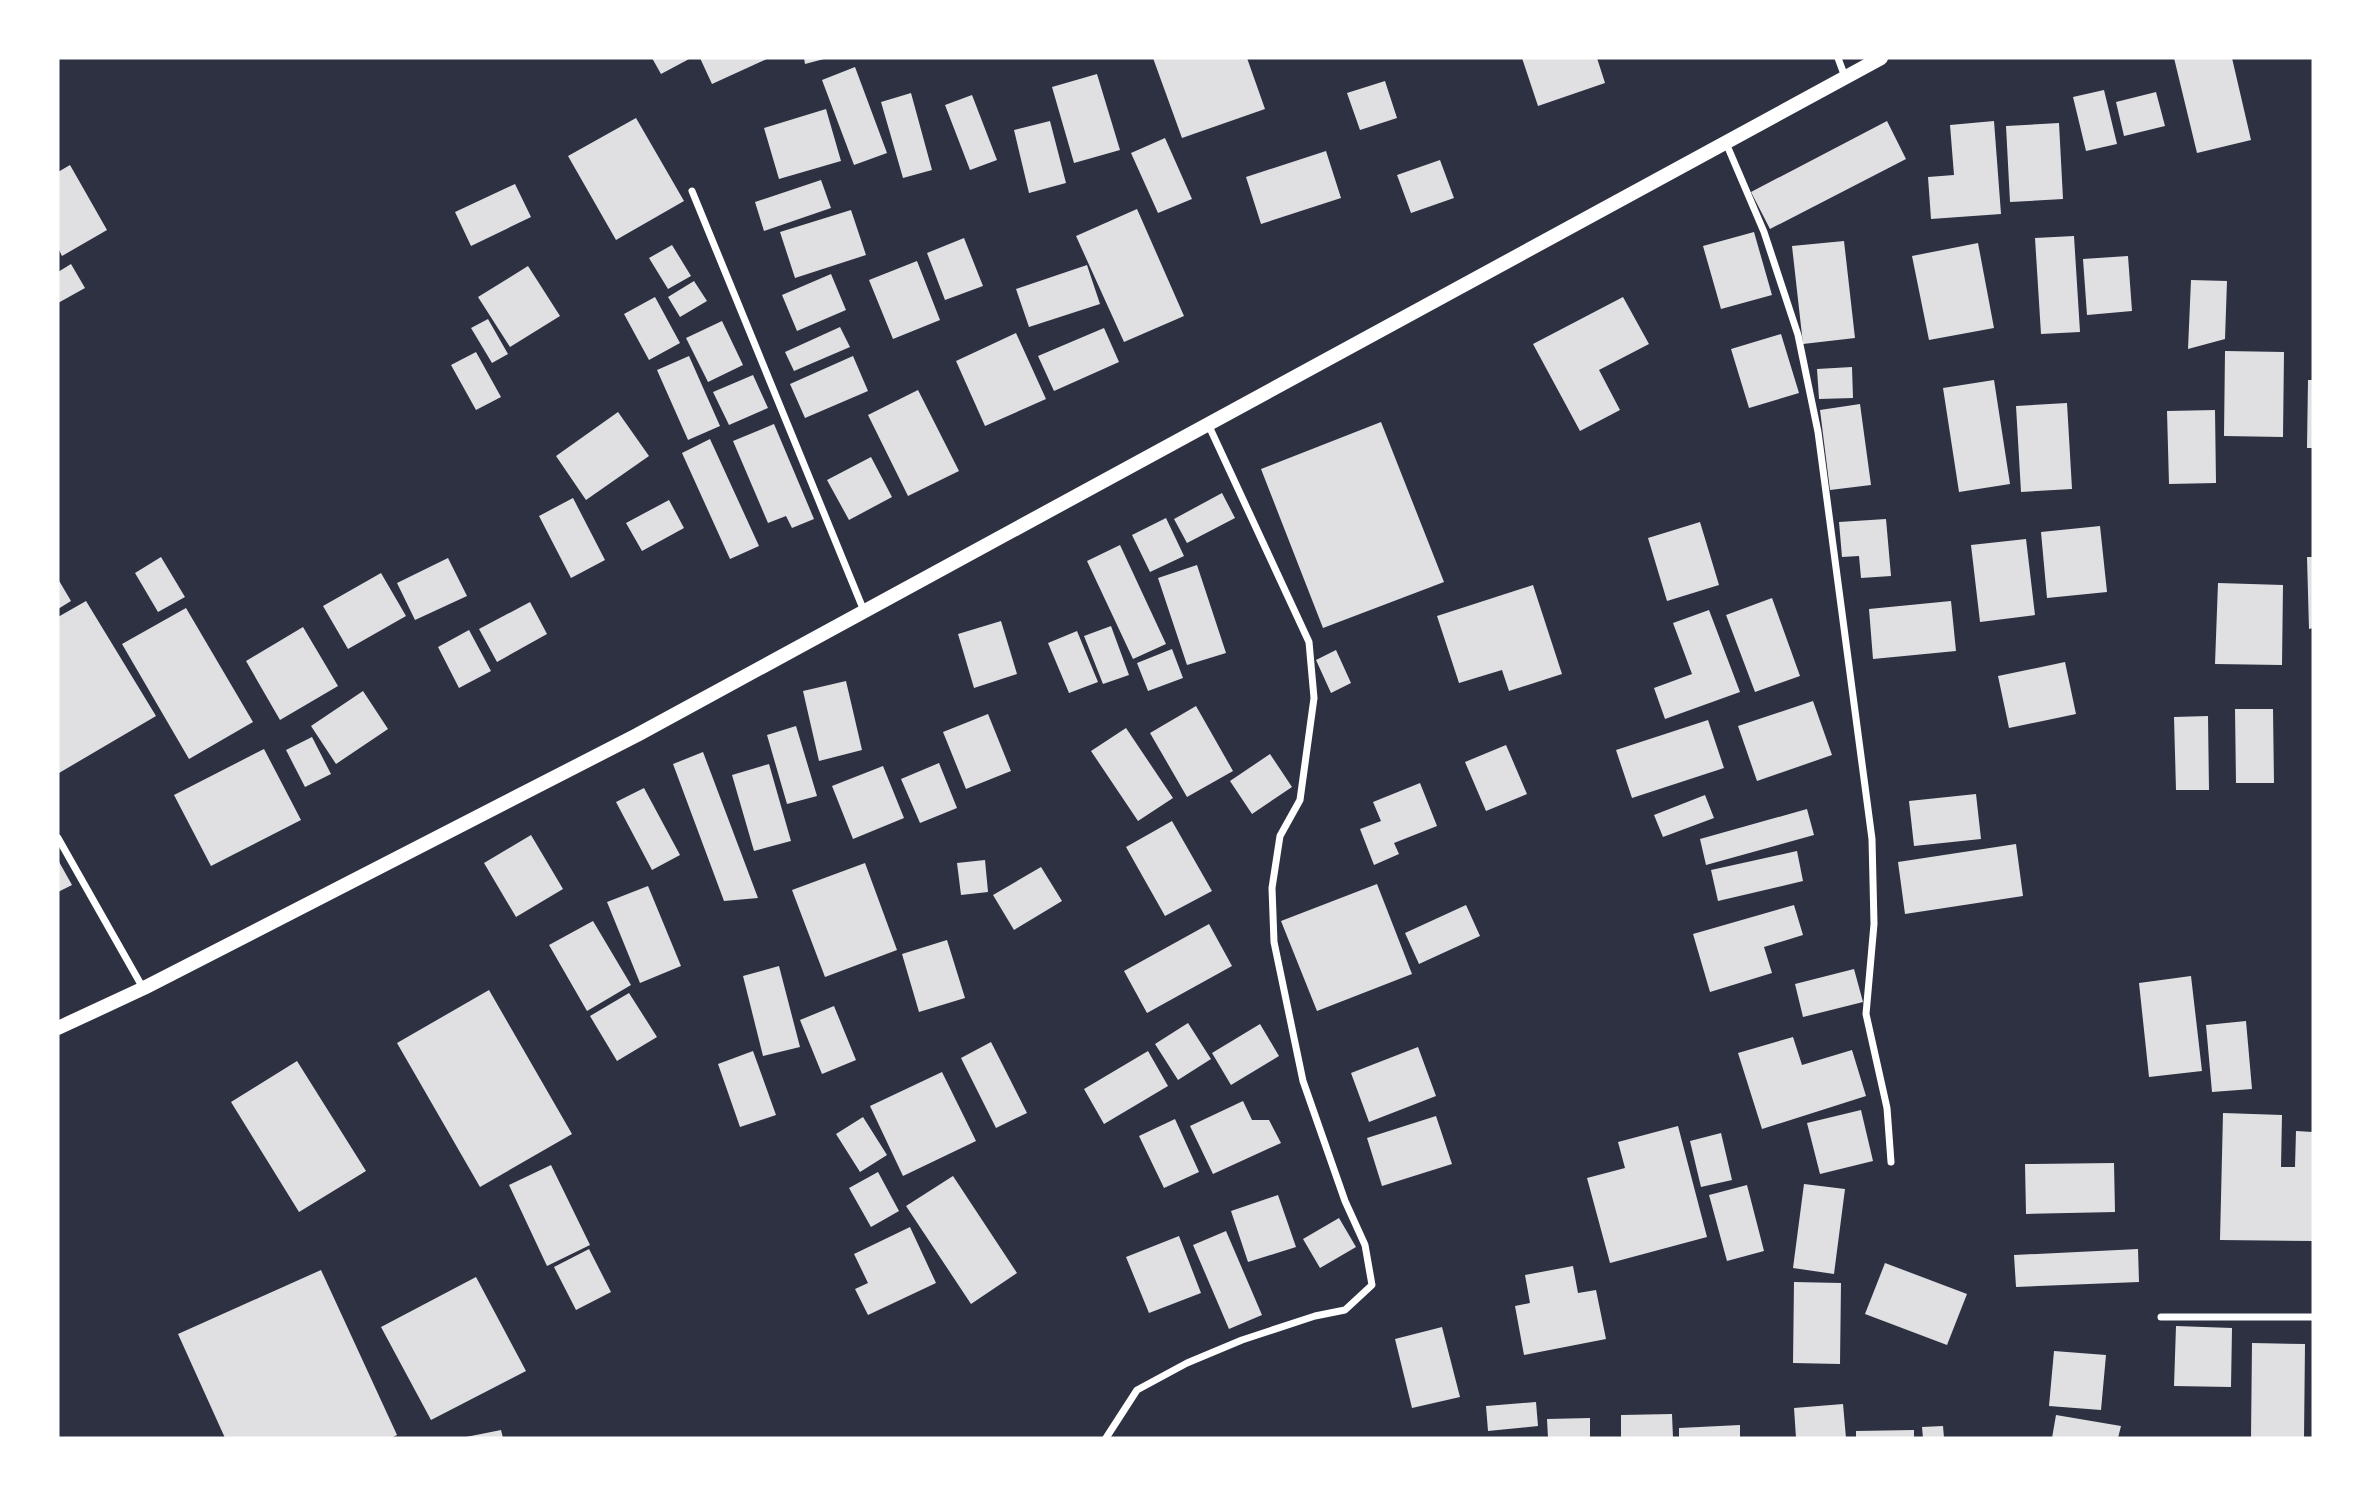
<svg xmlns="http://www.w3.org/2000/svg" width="2371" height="1496" viewBox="0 0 2371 1496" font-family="Helvetica,sans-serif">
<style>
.building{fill:#e0e0e3}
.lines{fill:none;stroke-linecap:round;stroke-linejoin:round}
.minor{stroke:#fff;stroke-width:7}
.secondary{stroke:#fff;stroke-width:14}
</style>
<rect width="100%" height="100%" fill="#2d3142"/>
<path class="building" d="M 652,58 L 691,58 L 661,74 Z
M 700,58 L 769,58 L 712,84 Z
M 804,58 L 824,58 L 824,59 L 805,64 Z
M 1153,58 L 1247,58 L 1265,109 L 1182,138 Z
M 1522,58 L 1597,58 L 1605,83 L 1538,106 Z
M 2174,58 L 2232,58 L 2251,140 L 2197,153 Z
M 855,67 L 887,153 L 854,165 L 822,80 Z
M 1097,74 L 1120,150 L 1074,163 L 1052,87 Z
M 1385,81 L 1397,118 L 1360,130 L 1347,93 Z
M 2104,90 L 2117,144 L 2086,151 L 2073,97 Z
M 2156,92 L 2165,126 L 2124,136 L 2116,102 Z
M 911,93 L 932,170 L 903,178 L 881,102 Z
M 972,95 L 997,160 L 970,170 L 945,105 Z
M 826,109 L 841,161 L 779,179 L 764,128 Z
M 636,118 L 684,201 L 616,240 L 568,156 Z
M 1050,121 L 1066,183 L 1029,193 L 1014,130 Z
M 1887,121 L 1906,159 L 1770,229 L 1751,192 Z
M 1994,121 L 2001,214 L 1931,219 L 1928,177 L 1954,175 L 1950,125 Z
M 2059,123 L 2063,199 L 2010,202 L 2006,126 Z
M 1165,138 L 1192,199 L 1158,213 L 1131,153 Z
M 1326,151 L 1341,198 L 1261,224 L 1246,177 Z
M 1440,160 L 1454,198 L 1411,213 L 1397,175 Z
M 70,165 L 107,230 L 62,256 L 58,248 L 58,172 Z
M 821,180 L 831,208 L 764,231 L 755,202 Z
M 515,184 L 531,217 L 471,246 L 455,212 Z
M 1137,209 L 1184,316 L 1124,342 L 1076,236 Z
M 851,210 L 866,255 L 795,278 L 780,232 Z
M 1754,232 L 1772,295 L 1721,309 L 1703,246 Z
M 2074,236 L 2080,332 L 2041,334 L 2035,238 Z
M 964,238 L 983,286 L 945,300 L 927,253 Z
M 1844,241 L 1855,338 L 1803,344 L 1792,246 Z
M 1978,243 L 1994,328 L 1929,340 L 1912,256 Z
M 672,245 L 691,276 L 668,289 L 649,258 Z
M 2128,256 L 2132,311 L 2087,315 L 2083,259 Z
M 917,261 L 940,320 L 893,339 L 869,280 Z
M 71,264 L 85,288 L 58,303 L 58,272 Z
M 1087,265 L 1100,304 L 1029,327 L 1016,289 Z
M 528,266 L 560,316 L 510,347 L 478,297 Z
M 831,274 L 846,310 L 797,331 L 782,295 Z
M 2191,280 L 2227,281 L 2225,339 L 2188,349 Z
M 694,281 L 707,301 L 680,317 L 668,297 Z
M 655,297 L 680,343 L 649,360 L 624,314 Z
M 1623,297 L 1649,344 L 1599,370 L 1620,410 L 1580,431 L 1533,344 Z
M 488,319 L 508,354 L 492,363 L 471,328 Z
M 722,321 L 743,365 L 708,382 L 686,338 Z
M 840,327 L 850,347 L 794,371 L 785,352 Z
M 1104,328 L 1119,362 L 1054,391 L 1038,356 Z
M 1016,333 L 1046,399 L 985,426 L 956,361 Z
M 1781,334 L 1799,393 L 1749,408 L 1731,349 Z
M 2225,351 L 2284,352 L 2283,437 L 2224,436 Z
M 476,352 L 501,397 L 476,410 L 451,365 Z
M 689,356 L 720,426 L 688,440 L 657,370 Z
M 853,356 L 868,391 L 805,418 L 790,384 Z
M 1852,367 L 1853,398 L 1819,399 L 1817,369 Z
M 753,375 L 768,408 L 729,425 L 713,392 Z
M 1994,380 L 2010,484 L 1959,492 L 1943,388 Z
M 2308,380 L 2313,380 L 2313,448 L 2307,448 Z
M 918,390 L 959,471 L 908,496 L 868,415 Z
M 2067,403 L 2072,489 L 2021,492 L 2016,406 Z
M 1860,404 L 1871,485 L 1830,490 L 1820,410 Z
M 2215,410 L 2216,483 L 2169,484 L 2167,411 Z
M 618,412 L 649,456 L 586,500 L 556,456 Z
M 1381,422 L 1444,582 L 1323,628 L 1261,469 Z
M 774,424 L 814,519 L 792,528 L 786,516 L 768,523 L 733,441 Z
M 710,439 L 759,546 L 730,559 L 682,453 Z
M 871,457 L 892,497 L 849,520 L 827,480 Z
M 1222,493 L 1235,518 L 1187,543 L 1174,519 Z
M 573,498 L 605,560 L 571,578 L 539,516 Z
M 669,500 L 684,528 L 642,551 L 626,523 Z
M 1166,518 L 1184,556 L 1150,572 L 1132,535 Z
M 1886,519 L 1891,576 L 1861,578 L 1859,556 L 1842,557 L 1839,522 Z
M 1700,522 L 1719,585 L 1667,601 L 1648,538 Z
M 2100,526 L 2107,592 L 2047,598 L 2041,532 Z
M 2026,539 L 2035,615 L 1980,622 L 1971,545 Z
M 1120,545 L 1166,644 L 1133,659 L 1087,561 Z
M 161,557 L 185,597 L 158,612 L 135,573 Z
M 2307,557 L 2313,557 L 2313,628 L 2309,629 Z
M 448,558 L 467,596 L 415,620 L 397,583 Z
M 1197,565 L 1226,653 L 1187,665 L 1158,578 Z
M 381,573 L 406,616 L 348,649 L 323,606 Z
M 58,579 L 71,601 L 58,609 Z
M 2218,583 L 2283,585 L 2282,665 L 2215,664 Z
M 1533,585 L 1562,674 L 1509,691 L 1502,670 L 1459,683 L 1437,616 Z
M 1772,598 L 1800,676 L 1755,692 L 1726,615 Z
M 86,601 L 156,716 L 59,773 L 58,617 Z
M 1951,601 L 1956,651 L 1873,659 L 1869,609 Z
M 530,602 L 547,634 L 497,662 L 479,629 Z
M 186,608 L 253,722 L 189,759 L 122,644 Z
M 1709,610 L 1740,692 L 1665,719 L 1654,688 L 1692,674 L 1673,623 Z
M 1001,621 L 1017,674 L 974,688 L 958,634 Z
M 1111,626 L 1129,675 L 1103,684 L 1084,636 Z
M 303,627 L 338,686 L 280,720 L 246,661 Z
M 469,630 L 491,671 L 459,688 L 438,647 Z
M 1077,631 L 1098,682 L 1069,693 L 1048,643 Z
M 1172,649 L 1183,678 L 1148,691 L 1137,663 Z
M 1336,650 L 1351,683 L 1331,693 L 1316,660 Z
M 2065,662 L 2076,714 L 2009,728 L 1998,676 Z
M 846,681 L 862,750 L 819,761 L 803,691 Z
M 363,691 L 388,729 L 336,764 L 311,726 Z
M 1813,701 L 1832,755 L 1757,781 L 1738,726 Z
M 1196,706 L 1233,771 L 1187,797 L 1150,733 Z
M 2235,709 L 2273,709 L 2274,783 L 2236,783 Z
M 988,714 L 1011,771 L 966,789 L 943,732 Z
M 2208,716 L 2209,790 L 2176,790 L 2174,717 Z
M 1708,720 L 1724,768 L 1632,798 L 1616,750 Z
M 796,726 L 817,796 L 787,804 L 767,735 Z
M 1126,728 L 1173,798 L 1138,821 L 1091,751 Z
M 312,737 L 331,774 L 305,787 L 286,750 Z
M 1506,745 L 1527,794 L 1486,811 L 1465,762 Z
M 264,749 L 301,820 L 211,866 L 174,795 Z
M 703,752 L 758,898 L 724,901 L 673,764 Z
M 1270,754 L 1292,787 L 1252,814 L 1230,781 Z
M 939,763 L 957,808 L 920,823 L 901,779 Z
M 769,764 L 791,841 L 754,851 L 732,775 Z
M 883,766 L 904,818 L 853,839 L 832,786 Z
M 1420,783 L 1437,826 L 1394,843 L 1399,854 L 1374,865 L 1360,829 L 1381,821 L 1373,802 Z
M 644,788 L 680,855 L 652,870 L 616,802 Z
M 1976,794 L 1981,839 L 1914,846 L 1909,801 Z
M 1705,795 L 1714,818 L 1663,837 L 1654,815 Z
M 1807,809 L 1814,835 L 1706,865 L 1700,839 Z
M 1172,821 L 1212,891 L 1165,916 L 1126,847 Z
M 531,835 L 563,889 L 516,917 L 484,863 Z
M 2016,844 L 2023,896 L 1905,914 L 1898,862 Z
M 1797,851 L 1803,881 L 1718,901 L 1711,870 Z
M 58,860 L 72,885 L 58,892 Z
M 985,860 L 988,892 L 961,895 L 957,863 Z
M 865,863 L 897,950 L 825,977 L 792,890 Z
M 1041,867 L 1062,901 L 1014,930 L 993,895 Z
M 1377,884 L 1412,974 L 1317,1011 L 1281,921 Z
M 648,886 L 681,966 L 640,983 L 607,902 Z
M 1466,905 L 1480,936 L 1419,964 L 1405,933 Z
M 1794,905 L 1803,935 L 1764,947 L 1772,973 L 1710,992 L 1693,934 Z
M 593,921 L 631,985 L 587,1011 L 549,945 Z
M 1209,924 L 1232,966 L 1147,1013 L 1124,971 Z
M 947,940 L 965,998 L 919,1012 L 902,954 Z
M 779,966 L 800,1047 L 763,1056 L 743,976 Z
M 1854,969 L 1863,1002 L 1803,1017 L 1795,984 Z
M 2191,976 L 2202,1071 L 2149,1077 L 2139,983 Z
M 489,990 L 572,1134 L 480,1187 L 397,1043 Z
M 629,993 L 657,1037 L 617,1061 L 590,1016 Z
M 834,1006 L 856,1060 L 822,1074 L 800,1020 Z
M 2246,1021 L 2252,1089 L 2212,1092 L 2206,1025 Z
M 1188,1023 L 1211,1059 L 1178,1080 L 1155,1044 Z
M 1260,1024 L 1279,1056 L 1231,1085 L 1212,1053 Z
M 1793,1037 L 1802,1065 L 1852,1050 L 1866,1096 L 1762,1129 L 1738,1053 Z
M 991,1042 L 1027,1113 L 996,1128 L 961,1058 Z
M 1418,1047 L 1436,1096 L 1369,1122 L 1351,1073 Z
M 753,1051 L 776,1115 L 740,1127 L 718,1064 Z
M 1148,1051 L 1168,1086 L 1104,1124 L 1084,1089 Z
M 297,1061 L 366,1171 L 299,1212 L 231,1102 Z
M 942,1072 L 976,1141 L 903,1176 L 870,1106 Z
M 1243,1101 L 1252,1120 L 1269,1120 L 1281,1143 L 1213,1174 L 1190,1126 Z
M 1861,1110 L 1873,1161 L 1820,1174 L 1807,1123 Z
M 2223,1113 L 2282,1115 L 2281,1167 L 2295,1167 L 2296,1131 L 2313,1132 L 2313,1241 L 2220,1240 Z
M 1436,1116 L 1452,1164 L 1382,1186 L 1367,1138 Z
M 863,1117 L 887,1155 L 860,1172 L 836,1134 Z
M 1175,1119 L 1199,1172 L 1164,1188 L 1139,1136 Z
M 1678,1126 L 1707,1237 L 1610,1263 L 1587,1178 L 1625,1168 L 1618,1142 Z
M 1721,1133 L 1732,1180 L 1701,1187 L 1690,1141 Z
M 2114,1163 L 2115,1212 L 2026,1214 L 2025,1164 Z
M 551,1165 L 590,1245 L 547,1266 L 509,1185 Z
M 878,1172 L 899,1211 L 871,1227 L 849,1188 Z
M 953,1176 L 1017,1273 L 971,1304 L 906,1206 Z
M 1804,1184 L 1845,1189 L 1834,1274 L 1793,1268 Z
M 1747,1185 L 1764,1251 L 1727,1261 L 1709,1195 Z
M 1278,1195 L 1296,1247 L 1248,1262 L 1231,1211 Z
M 1339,1218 L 1356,1247 L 1320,1268 L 1303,1239 Z
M 910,1227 L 936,1283 L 868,1315 L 855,1289 L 868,1283 L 854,1254 Z
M 1226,1231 L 1262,1315 L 1229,1329 L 1193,1245 Z
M 1179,1236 L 1201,1293 L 1149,1313 L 1126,1257 Z
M 589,1249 L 611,1292 L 576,1310 L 554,1267 Z
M 2138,1249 L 2139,1282 L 2016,1287 L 2014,1255 Z
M 1885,1263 L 1967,1294 L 1947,1345 L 1865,1314 Z
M 1573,1266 L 1578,1293 L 1596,1290 L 1606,1339 L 1524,1355 L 1515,1306 L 1530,1303 L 1525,1275 Z
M 321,1270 L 397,1435 L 391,1438 L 225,1438 L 178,1334 Z
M 476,1277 L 526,1371 L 431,1420 L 381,1327 Z
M 1794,1282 L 1841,1283 L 1840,1364 L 1793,1363 Z
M 2176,1326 L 2232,1328 L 2231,1387 L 2174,1386 Z
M 1442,1327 L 1460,1397 L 1412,1408 L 1395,1339 Z
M 2252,1343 L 2305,1344 L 2304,1438 L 2251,1438 Z
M 2054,1351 L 2106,1355 L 2101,1410 L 2049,1406 Z
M 1536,1402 L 1538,1426 L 1488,1431 L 1486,1406 Z
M 1843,1404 L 1846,1438 L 1796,1438 L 1794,1408 Z
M 1672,1414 L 1673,1438 L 1621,1438 L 1621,1415 Z
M 2056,1415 L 2121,1426 L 2118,1438 L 2052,1438 Z
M 1590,1418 L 1590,1438 L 1548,1438 L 1547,1419 Z
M 1740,1425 L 1740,1438 L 1679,1438 L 1679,1428 Z
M 1943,1426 L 1944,1438 L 1923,1438 L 1922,1427 Z
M 501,1430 L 503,1438 L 466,1438 L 466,1437 Z
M 1914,1430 L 1914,1438 L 1856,1438 L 1856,1431 Z"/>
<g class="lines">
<path class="minor" d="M 1838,58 L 1845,77
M 1726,143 L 1764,232 L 1798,335 L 1818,432 L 1872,839 L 1874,924 L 1866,1014 L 1887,1108 L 1891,1162
M 692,191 L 864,611
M 58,838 L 143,988
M 2161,1317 L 2313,1317
M 1106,1438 L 1137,1390 L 1187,1363 L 1242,1340 L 1315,1316 L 1345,1310 L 1372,1285 L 1365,1245 L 1345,1201 L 1303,1081 L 1274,942 L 1272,888 L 1280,836 L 1300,800 L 1314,698 L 1309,642 L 1208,424"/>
<path class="secondary" d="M 58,1028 L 144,988 L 637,735 L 1881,58"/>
</g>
<rect width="2371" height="1496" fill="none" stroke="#ffffff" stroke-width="119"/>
</svg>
